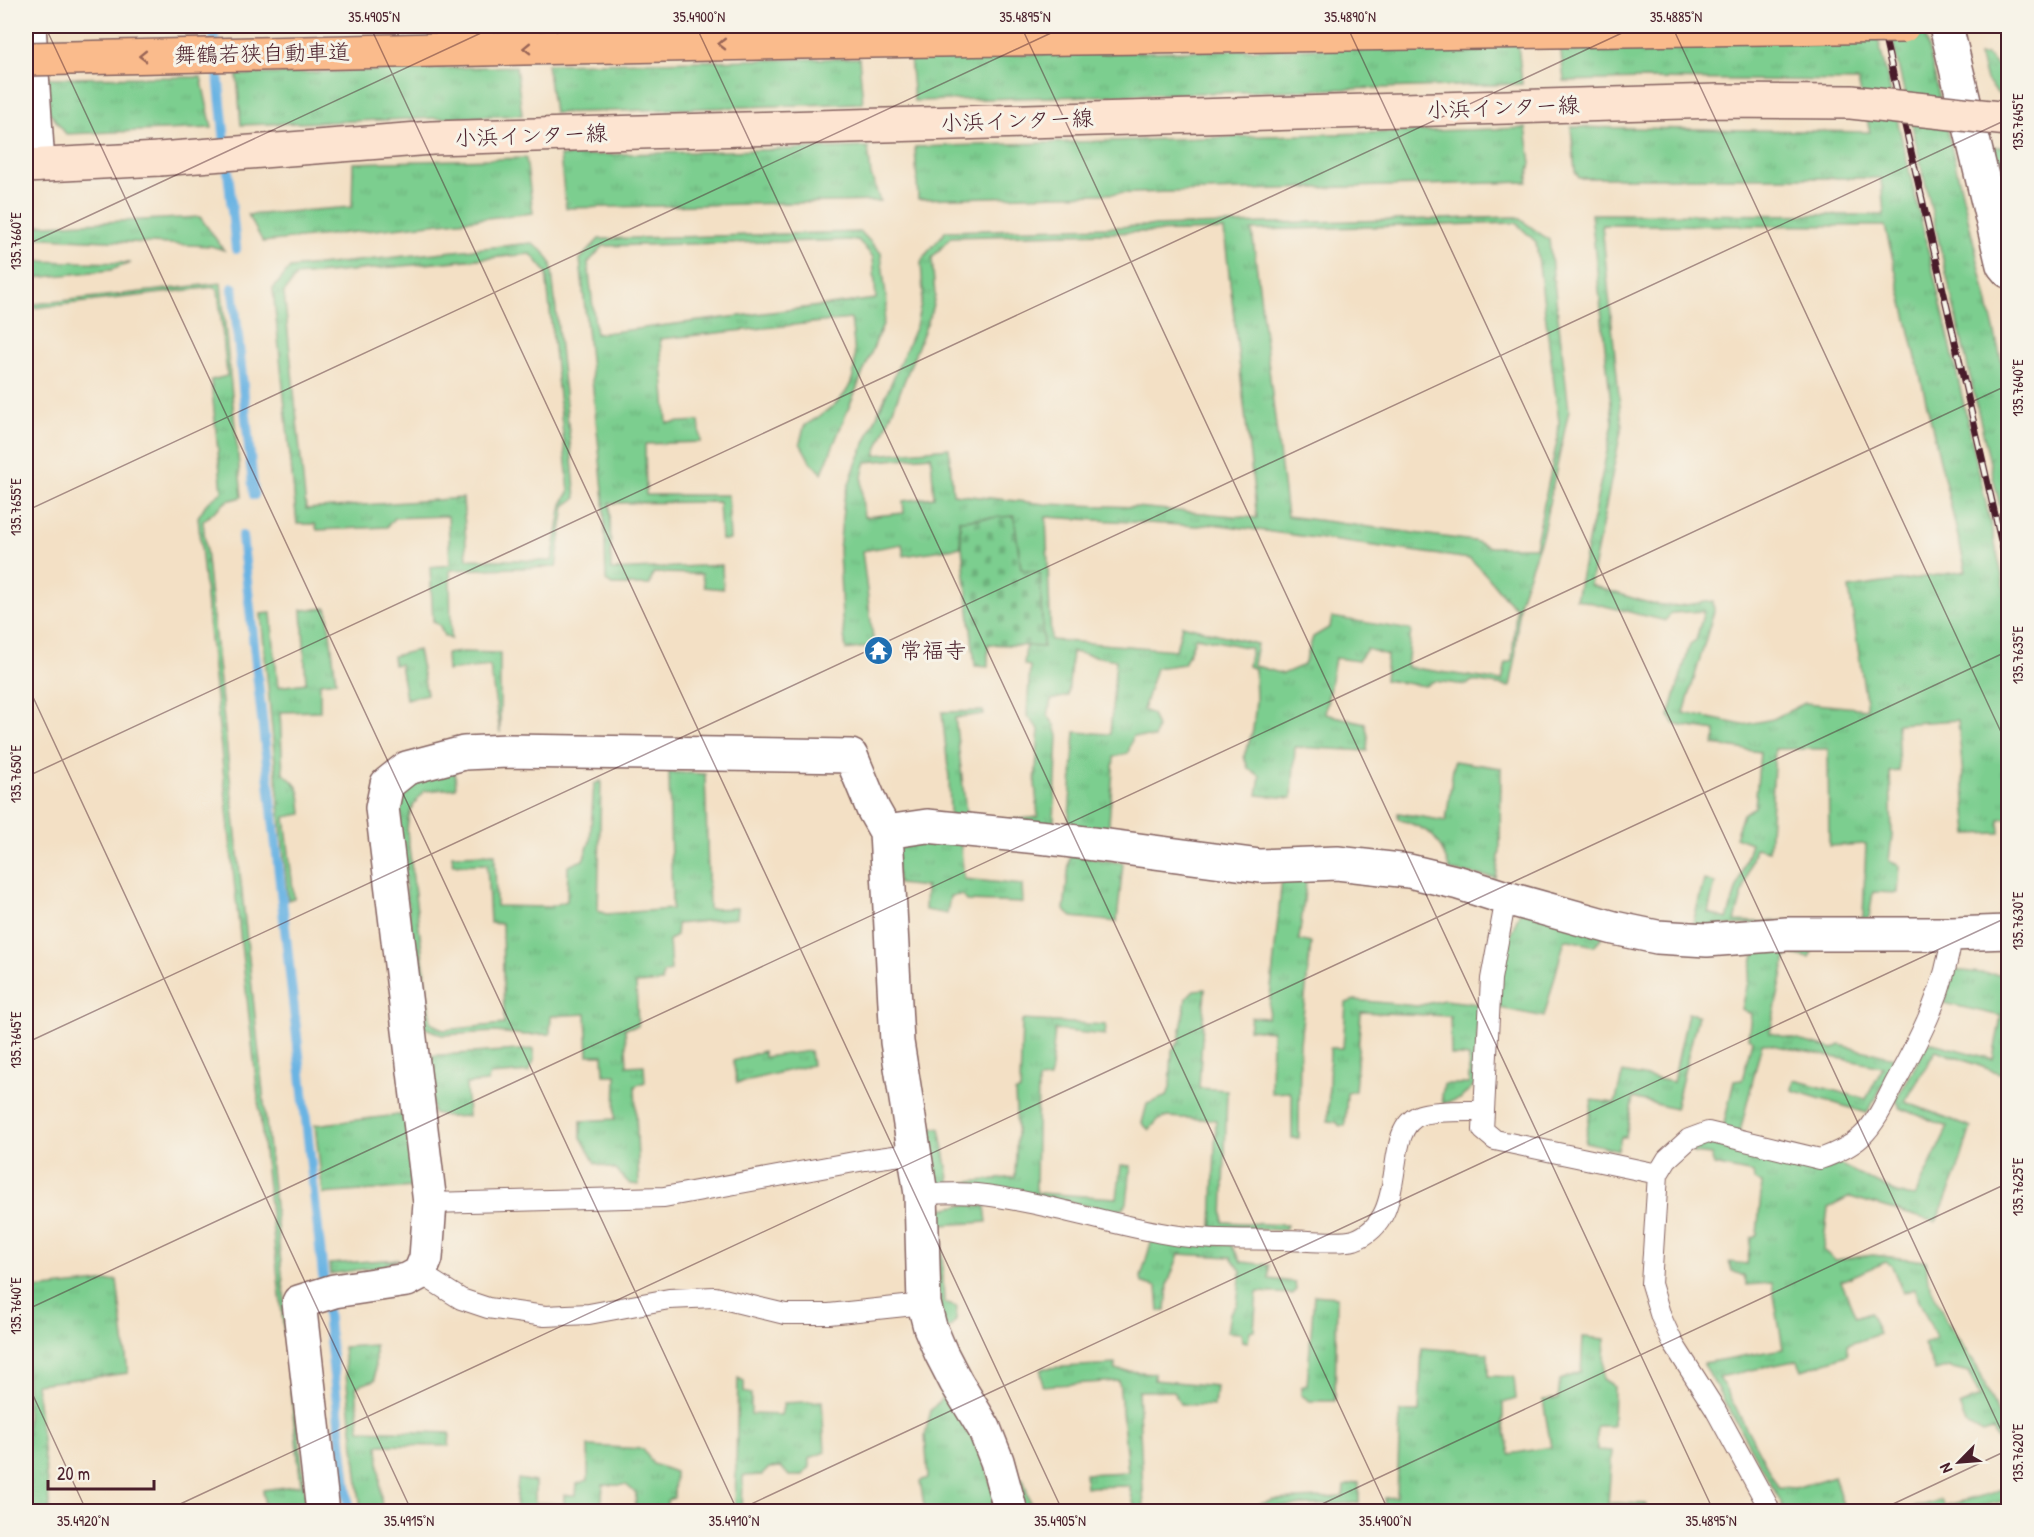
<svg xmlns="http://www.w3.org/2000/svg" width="2034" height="1537" viewBox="0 0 2034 1537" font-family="'Patrick Hand','Klee One',sans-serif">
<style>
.grass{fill:url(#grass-tufts);stroke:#63765d;stroke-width:1.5;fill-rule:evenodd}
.cemetery{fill:url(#cemetery-stones);stroke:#63765d;stroke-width:1.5}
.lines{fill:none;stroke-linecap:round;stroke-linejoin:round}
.stream{stroke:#6bb4e3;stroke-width:10}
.service-casing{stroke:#856361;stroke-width:22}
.minor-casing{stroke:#856361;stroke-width:36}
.secondary-casing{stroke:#856361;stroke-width:36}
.service{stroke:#fff;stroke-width:20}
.minor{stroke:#fff;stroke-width:33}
.secondary{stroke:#fde4d1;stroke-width:33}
.rail-casing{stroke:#4a1f2b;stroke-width:7}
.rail{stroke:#f7f3e8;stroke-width:4.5;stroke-dasharray:14;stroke-linecap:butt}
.secondary-bridge-casing{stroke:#856361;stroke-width:36;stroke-linecap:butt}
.motorway-bridge-casing{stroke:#856361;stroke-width:36;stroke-linecap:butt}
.secondary-bridge{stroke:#fde4d1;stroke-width:33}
.motorway-bridge{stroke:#fabb8c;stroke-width:33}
.oneway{stroke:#996557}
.ticks{fill:none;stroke:#4a1f2b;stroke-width:1.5;stroke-opacity:0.45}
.labels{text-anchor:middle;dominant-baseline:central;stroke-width:6;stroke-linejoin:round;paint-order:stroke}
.street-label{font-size:22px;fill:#4a1f2b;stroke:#f7f3e8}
.poi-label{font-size:22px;fill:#4a1f2b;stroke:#f7f3e8;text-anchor:start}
.neatline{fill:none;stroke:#4a1f2b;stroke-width:2}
.ticks-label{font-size:15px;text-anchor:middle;fill:#4a1f2b}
</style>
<defs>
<pattern id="grass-tufts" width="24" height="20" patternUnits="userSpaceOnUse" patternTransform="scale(1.5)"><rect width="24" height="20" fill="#7cce8f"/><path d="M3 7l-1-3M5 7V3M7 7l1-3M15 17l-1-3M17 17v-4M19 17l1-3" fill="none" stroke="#6db07c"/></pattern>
<pattern id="cemetery-stones" width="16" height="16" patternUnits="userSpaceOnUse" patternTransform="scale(1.5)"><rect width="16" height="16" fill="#7cce8f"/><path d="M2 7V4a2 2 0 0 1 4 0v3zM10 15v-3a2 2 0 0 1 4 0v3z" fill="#6db07c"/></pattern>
</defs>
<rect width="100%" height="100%" fill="#f7f3e8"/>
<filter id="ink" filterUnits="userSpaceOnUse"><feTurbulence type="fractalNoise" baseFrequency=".0167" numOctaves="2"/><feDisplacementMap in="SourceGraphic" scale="12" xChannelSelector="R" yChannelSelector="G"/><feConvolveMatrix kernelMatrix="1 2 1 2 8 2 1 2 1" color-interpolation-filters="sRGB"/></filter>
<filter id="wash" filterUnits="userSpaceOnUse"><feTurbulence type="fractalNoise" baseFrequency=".008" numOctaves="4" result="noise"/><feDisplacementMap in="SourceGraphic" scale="24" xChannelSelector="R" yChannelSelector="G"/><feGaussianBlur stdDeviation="1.35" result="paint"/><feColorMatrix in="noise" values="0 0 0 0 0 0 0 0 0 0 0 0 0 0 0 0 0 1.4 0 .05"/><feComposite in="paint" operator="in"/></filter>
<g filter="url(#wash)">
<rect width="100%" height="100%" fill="#f3e0c5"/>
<path class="grass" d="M 1875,26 L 1950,343 L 2008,602 L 2008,818 L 1999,819 L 2000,833 L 1968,834 L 1958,720 L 1897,724 L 1899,771 L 1890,772 L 1892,835 L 1889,861 L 1900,866 L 1898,893 L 1873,892 L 1869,918 L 1692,927 L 1704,880 L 1715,883 L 1708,913 L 1727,919 L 1751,843 L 1735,837 L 1743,814 L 1755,807 L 1760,752 L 1714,745 L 1716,731 L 1676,725 L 1669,716 L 1690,644 L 1696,640 L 1704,611 L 1671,613 L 1666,621 L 1576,599 L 1613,423 L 1591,214 L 1884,215 L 1881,178 L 1579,178 L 1575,171 L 1571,127 L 1870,132 L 1858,81 L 1643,79 L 1564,81 L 1560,44 ZM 1602,225 L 1885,226 L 1966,571 L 1849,588 L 1867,709 L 1805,703 L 1773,719 L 1743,725 L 1684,713 L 1714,611 L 1713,601 L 1678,606 L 1652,604 L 1590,585 L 1622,426 ZM 1775,749 L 1828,749 L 1829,846 L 1866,844 L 1863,918 L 1758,922 L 1735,921 L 1755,848 L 1769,851 Z
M 1889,26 L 1923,26 L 2008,389 L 2008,541 Z
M 1518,44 L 1522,84 L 914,101 L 910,57 Z
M 1979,55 L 1987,55 L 2005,73 L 2008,73 L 2008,95 L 1999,95 L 1986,80 Z
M 859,58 L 863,103 L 554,113 L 547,64 Z
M 516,66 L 522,115 L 241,125 L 237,75 Z
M 201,77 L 212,128 L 66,134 L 47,109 L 46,78 Z
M 1526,128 L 1531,163 L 1527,182 L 918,199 L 915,147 Z
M 868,147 L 871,175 L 880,201 L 566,208 L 560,156 Z
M 1994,147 L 2008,147 L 2008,218 Z
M 526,158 L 533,213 L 263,242 L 248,215 L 352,207 L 353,163 Z
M 200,217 L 224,250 L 211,246 L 26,237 L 26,226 Z
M 1517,217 L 1549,240 L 1569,410 L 1542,536 L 1519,603 L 1515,662 L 1510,687 L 1472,681 L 1467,685 L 1434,681 L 1425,686 L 1385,680 L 1387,655 L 1367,649 L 1358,661 L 1335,658 L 1325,714 L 1365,723 L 1368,736 L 1367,751 L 1295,747 L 1292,798 L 1257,795 L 1260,776 L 1248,768 L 1244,756 L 1253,730 L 1256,700 L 1255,669 L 1248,666 L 1251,648 L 1196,637 L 1184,664 L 1156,668 L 1143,710 L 1152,714 L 1157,727 L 1154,738 L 1133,736 L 1128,753 L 1114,757 L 1108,836 L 1068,831 L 1075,732 L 1110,734 L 1116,660 L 1072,652 L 1068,696 L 1051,700 L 1048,716 L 1055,725 L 1058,736 L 1054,821 L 1049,828 L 982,823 L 1038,817 L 1035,783 L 1039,729 L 1027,716 L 1030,666 L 1024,665 L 1026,646 L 1043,647 L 1039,573 L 1021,570 L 959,520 L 961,547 L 904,556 L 902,544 L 862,551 L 874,646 L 846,650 L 842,618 L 839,550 L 844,499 L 856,464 L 916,326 L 923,294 L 921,262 L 927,253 L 946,231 ZM 1516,223 L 1536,242 L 1559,422 L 1558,437 L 1535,547 L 1490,547 L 1474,541 L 1287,516 L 1252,230 ZM 1224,230 L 1257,518 L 1135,507 L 1045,504 L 953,494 L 949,448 L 875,455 L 930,316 L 935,296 L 932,258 L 951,237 ZM 931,456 L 934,497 L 903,501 L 904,513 L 864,517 C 862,500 859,478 866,462 ZM 1046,517 L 1198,526 L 1213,524 L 1470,559 C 1488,573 1498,593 1516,608 L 1512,661 L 1506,663 L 1502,681 L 1407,667 L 1411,630 L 1332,617 L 1330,627 L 1313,637 L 1304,665 L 1283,674 L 1253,665 L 1257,644 L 1182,625 L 1176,650 L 1051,640 Z
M 861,232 L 881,253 L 887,305 L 883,324 L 822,473 L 810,461 L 800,443 L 804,426 C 858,393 859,380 851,319 L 660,339 L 667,423 L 699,421 L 701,442 L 645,444 L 646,495 L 728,495 L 730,540 L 721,540 L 719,502 L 610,503 L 611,570 L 722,565 L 723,589 L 704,587 L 702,574 L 653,573 L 650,585 L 612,585 L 606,581 L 604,500 L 580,259 L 599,239 ZM 858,240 L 873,257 L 876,299 L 596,334 L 588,263 L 603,246 Z
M 531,243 L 544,252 L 551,263 L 576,498 L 565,506 L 556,567 L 450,570 L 451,639 L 444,636 L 440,626 L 433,621 L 430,567 L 450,565 L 448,516 L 394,518 L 387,527 L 317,530 L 315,524 L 297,524 L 273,289 L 290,268 ZM 531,254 L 546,272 L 569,492 L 562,504 L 552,561 L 467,559 L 463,498 L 306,509 L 284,293 L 296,276 Z
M 26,261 L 131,263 L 111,270 L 26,279 Z
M 221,283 L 242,497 L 227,501 L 203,521 L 307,1511 L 265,1511 L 263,1490 L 301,1485 L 235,890 L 198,517 L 206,504 L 222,492 L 211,380 L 227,376 L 218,290 L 215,287 L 26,309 L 26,305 Z
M 327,608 L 336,681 L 320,683 L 320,711 L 280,712 L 283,773 C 302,788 300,791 302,814 L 285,817 L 294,898 L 288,900 L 261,614 L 271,613 L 278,687 L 306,683 L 302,610 Z
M 418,650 L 427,694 L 406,699 L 400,664 L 394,665 L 393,656 Z
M 461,652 L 500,653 L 500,733 L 490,666 L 447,671 L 446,654 Z
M 983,711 L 984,714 L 955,718 L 967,820 L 950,819 L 949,778 L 942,712 Z
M 1454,761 L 1501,768 L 1500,851 L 1496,878 L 1450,871 C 1439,836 1432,830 1398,819 L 1398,813 L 1446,821 Z
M 455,771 L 456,788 L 424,791 C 412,806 408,812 407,831 L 431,1023 L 444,1030 L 504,1024 L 502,924 L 490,923 L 487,864 L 453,865 L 452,855 L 495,854 L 496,906 L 549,907 L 567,901 L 568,866 L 583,860 L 590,841 L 594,784 L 601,781 L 598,911 L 606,914 L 672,909 L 669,772 L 705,774 L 709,909 L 737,908 L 736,918 L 677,924 L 676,936 L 669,940 L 671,971 L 663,973 L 662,982 L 636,984 L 638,1026 L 625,1028 L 627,1066 L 644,1065 L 645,1082 L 635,1086 L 639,1185 L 630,1184 L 616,1170 L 595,1163 L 581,1137 L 581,1121 L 615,1119 L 616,1075 L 604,1075 L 603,1055 L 588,1055 L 586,1014 L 551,1016 L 550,1034 L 526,1035 L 495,1032 L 442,1035 L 423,1027 L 396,810 L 402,796 L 414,781 Z
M 960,839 L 964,879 L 1022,885 L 1023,903 L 966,901 L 962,895 L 950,896 L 947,914 L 925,910 L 926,887 L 898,884 L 896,845 Z
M 1070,855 L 1123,863 L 1117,922 L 1072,917 L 1064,910 Z
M 1307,875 L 1299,940 L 1311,943 L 1300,1043 L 1299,1138 L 1292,1138 L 1292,1098 L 1290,1092 L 1271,1093 L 1272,1031 L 1249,1029 L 1251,1017 L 1268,1018 L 1282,878 Z
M 1521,910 L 1605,934 L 1594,946 L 1565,939 L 1544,1017 L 1499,1008 C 1500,974 1506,940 1521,910 Z
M 2005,938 L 2008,938 L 2008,1071 L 1999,1073 L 1936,1050 L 1905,1102 L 1971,1127 L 1956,1175 L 1936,1222 L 1850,1197 L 1828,1208 L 1823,1250 L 1835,1260 L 1873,1255 L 1926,1261 L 1928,1281 L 1946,1320 L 1977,1366 L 2008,1438 L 2008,1462 L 1993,1430 L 1982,1433 L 1966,1424 L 1959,1406 L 1980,1397 L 1968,1372 L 1949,1367 L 1935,1371 L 1924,1344 L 1936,1338 L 1914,1289 L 1903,1293 L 1892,1266 L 1886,1262 L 1841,1281 L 1856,1317 L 1870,1312 L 1879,1334 L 1847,1345 L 1847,1355 L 1802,1370 L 1798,1360 L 1719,1377 L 1778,1487 L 1795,1488 L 1834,1476 L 1845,1511 L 1783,1511 L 1781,1502 L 1703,1363 L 1783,1349 L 1772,1283 L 1747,1285 L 1744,1276 L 1732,1271 L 1729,1262 L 1747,1264 L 1751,1238 L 1757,1234 L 1762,1183 L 1754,1180 L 1753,1173 L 1714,1165 L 1711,1155 L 1693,1153 L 1692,1149 L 1709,1143 L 1811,1169 L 1824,1170 L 1839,1164 L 1899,1194 L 1915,1196 L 1948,1127 L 1900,1108 L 1896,1100 L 1929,1042 L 1993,1059 L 2001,1016 L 1944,1003 L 1954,970 L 2000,975 Z
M 1814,943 L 1810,958 L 1787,953 L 1770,1033 L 1833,1049 L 1840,1045 L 1898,1059 L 1867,1113 L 1792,1090 L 1794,1080 L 1866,1099 L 1883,1067 L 1762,1043 L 1739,1136 L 1723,1128 L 1734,1081 L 1742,1080 L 1752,1040 L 1748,1038 L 1751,1014 L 1742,1009 L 1756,945 Z
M 1205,989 L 1199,1088 L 1227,1090 L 1223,1222 L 1287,1225 L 1285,1230 L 1212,1228 L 1216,1120 L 1168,1117 L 1158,1120 L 1149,1130 L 1142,1123 L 1147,1104 L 1167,1096 L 1170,1088 L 1172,1050 L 1179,1042 L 1186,998 L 1194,990 Z
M 1355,1000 L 1417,1006 L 1444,1000 L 1479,1004 L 1475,1084 L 1460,1099 L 1443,1103 L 1442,1096 L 1444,1084 L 1469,1084 L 1469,1057 L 1451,1055 L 1450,1016 L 1361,1012 L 1355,1091 L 1347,1093 L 1345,1126 L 1340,1126 L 1336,1122 L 1328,1121 L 1330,1048 L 1343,1048 L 1346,1003 Z
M 1688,1013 L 1698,1015 L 1675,1109 L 1633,1098 L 1626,1137 L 1621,1137 L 1618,1150 L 1585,1142 L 1592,1100 L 1615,1103 L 1623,1072 L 1673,1082 Z
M 1022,1020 L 1106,1025 L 1105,1035 L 1055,1030 L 1050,1079 L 1038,1080 L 1036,1187 L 1037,1193 L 1117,1198 L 1121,1165 L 1131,1166 L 1127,1203 L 1123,1209 L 1112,1211 L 1023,1193 L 932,1184 L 926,1129 L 940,1128 L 950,1184 L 1015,1177 L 1017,1130 L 1015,1093 L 1020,1090 Z
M 534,1049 L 534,1060 L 529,1072 L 490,1075 L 487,1082 L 466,1084 L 468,1116 L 450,1117 L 433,1113 L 426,1056 Z
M 763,1051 L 764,1057 L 810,1051 L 812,1065 L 737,1083 L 733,1061 Z
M 406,1114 L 413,1187 L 323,1194 L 315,1125 Z
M 962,1205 L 985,1206 L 987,1222 L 941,1225 L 944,1303 L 957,1307 L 956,1320 L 950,1328 L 940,1328 L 930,1217 L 941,1209 Z
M 1152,1239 L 1231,1245 L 1242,1262 L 1269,1265 L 1269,1279 L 1295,1282 L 1296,1290 L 1293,1294 L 1257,1292 L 1254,1330 L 1250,1331 L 1248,1342 L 1242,1341 L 1241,1333 L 1227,1332 L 1230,1313 L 1237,1305 L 1241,1271 L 1231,1257 L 1179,1254 L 1168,1284 L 1166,1311 L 1159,1311 L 1157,1287 L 1142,1283 L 1141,1277 Z
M 399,1259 L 384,1266 L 330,1274 L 329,1264 Z
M 117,1280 L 128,1373 L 36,1384 L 50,1511 L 27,1511 L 26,1290 Z
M 1314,1295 L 1337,1297 L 1335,1401 L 1310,1401 L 1301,1395 L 1301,1387 L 1307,1385 Z
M 1583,1337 L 1605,1339 L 1603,1379 L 1614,1386 L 1613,1426 L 1597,1426 L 1597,1450 L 1612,1451 L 1608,1503 L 1646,1504 L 1646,1511 L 1500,1512 L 1497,1507 L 1439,1506 L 1439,1511 L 1384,1511 L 1385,1498 L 1397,1497 L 1400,1412 L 1419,1412 L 1422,1348 L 1488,1353 L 1488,1376 L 1514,1377 L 1516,1399 L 1503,1403 L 1503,1422 L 1510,1454 L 1551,1447 L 1543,1400 L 1558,1399 L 1560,1380 L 1581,1372 Z
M 375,1345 L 375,1380 L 356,1387 L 360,1430 L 450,1433 L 449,1446 L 378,1445 L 382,1511 L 361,1511 L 343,1347 Z
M 1115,1364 L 1115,1370 L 1154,1373 L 1154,1380 L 1216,1386 L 1214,1406 L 1180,1404 L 1173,1391 L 1138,1391 L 1144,1509 L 1135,1509 L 1129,1486 L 1086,1487 L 1085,1474 L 1128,1472 L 1119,1381 L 1042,1386 L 1041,1370 L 1045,1368 Z
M 738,1378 L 744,1381 L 744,1392 L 751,1394 L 751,1414 L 781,1415 L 784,1403 L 822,1401 L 825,1452 L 810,1458 L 810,1467 L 802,1476 L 789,1476 L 781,1467 L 769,1468 L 762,1475 L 743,1476 L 742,1512 L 735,1511 Z
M 951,1395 L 980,1447 L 999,1511 L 925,1511 L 920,1481 L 928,1478 L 925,1435 L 931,1410 L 944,1396 Z
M 588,1446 L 643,1449 L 653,1464 L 675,1472 L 674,1498 L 667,1500 L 667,1509 L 659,1511 L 635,1511 L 636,1493 L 626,1485 L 603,1485 L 601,1510 L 598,1511 L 515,1511 L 518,1479 L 535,1482 L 535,1503 L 564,1504 L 564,1495 L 576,1495 L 577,1484 L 588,1480 Z
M 1019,1478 L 1023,1479 L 1033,1511 L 1020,1511 L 1014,1488 Z
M 1359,1482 L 1359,1503 L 1249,1508 L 1249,1511 L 1237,1511 L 1237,1507 L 1249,1508 L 1273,1500 L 1343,1497 L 1344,1486 Z
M 2008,1486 L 2008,1500 L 1961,1511 L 1902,1511 L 1941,1500 L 1944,1506 L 1992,1493 Z"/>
<path class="cemetery" d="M 1014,516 L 1021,569 L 1040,573 L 1043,647 L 988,644 L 988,667 L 975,666 L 959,520 Z"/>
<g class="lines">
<path class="stream" d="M 213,26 L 236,249
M 233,288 L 254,495
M 242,536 L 349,1512"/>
</g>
</g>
<g filter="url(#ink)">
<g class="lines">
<defs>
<path id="service" d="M 1506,898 L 1491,979 L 1483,1130 L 1495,1140 L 1658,1174 L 1651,1284 L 1661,1317 L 1673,1343 L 1715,1409 L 1768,1506 L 1768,1512
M 1658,1174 L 1667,1159 L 1689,1139 L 1708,1132 L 1820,1159 C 1834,1154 1850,1147 1861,1137 C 1876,1123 1886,1101 1895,1083 C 1921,1036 1946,988 1952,934
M 921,1194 C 939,1194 958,1192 976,1194 C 1041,1201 1103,1223 1167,1234 C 1206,1241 1247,1239 1286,1240 C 1301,1240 1341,1244 1354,1240 C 1413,1219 1379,1131 1420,1115 C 1433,1110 1469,1111 1484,1111
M 430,1203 L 664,1197 L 865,1160 L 916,1153
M 420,1273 L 461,1299 L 488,1308 L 545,1316 L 589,1314 L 669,1299 L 715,1297 L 785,1314 L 829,1314 L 924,1304"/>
<path id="minor" d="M 29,26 L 38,165
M 1946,26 L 2003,265 L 2008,271
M 886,832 L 897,1042 L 921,1194 L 924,1304 L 930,1327 L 941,1353 L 956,1382 L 984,1428 L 997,1461 L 1011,1512
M 323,1512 L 299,1302 L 334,1291 L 407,1280 L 420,1273 L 426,1258 L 430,1203 L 382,808 L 387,784 L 407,768 L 464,753 L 507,751 L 851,756 L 873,809 L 886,832 L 927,826 L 1048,838 L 1260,866 L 1337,863 L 1409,871 L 1459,883 L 1506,898 L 1614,928 L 1657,937 L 1707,940 L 1787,934 L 1952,934 L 2008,932"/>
<path id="secondary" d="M 26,166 L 159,159"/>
</defs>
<use href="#service" class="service-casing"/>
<use href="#minor" class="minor-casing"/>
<use href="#secondary" class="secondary-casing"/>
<use href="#service" class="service"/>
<use href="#minor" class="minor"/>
<use href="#secondary" class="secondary"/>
<defs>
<path id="rail" d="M 1882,26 L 2008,571"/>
</defs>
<use href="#rail" class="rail-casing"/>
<use href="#rail" class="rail"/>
<defs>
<path id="secondary-bridge" d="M 159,159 L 432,138 L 1718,101 L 1851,102 L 2008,119"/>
<path id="motorway-bridge" d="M 26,59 L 801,42 L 1903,26"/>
</defs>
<use href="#secondary-bridge" class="secondary-bridge-casing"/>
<use href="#motorway-bridge" class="motorway-bridge-casing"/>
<use href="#secondary-bridge" class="secondary-bridge"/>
<use href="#motorway-bridge" class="motorway-bridge"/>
</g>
<defs><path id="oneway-chevron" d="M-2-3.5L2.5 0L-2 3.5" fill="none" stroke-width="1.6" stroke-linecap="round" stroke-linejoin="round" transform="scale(1.5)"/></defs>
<g class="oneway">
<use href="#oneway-chevron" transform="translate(722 44) rotate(179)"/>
<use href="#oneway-chevron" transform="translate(527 48) rotate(179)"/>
<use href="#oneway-chevron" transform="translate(143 56) rotate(179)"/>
</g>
</g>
<path class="ticks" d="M 45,26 L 738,1512M 370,26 L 1063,1512M 696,26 L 1389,1512M 1021,26 L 1714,1512M 1347,26 L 2008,1445M 1672,26 L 2008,747M 1998,26 L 2008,49M 26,245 L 496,26M 26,511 L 1066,26M 26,682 L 412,1512M 26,777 L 1637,26M 26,1043 L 2008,119M 26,1310 L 2008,385M 26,1380 L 87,1512M 163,1512 L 2008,651M 734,1512 L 2008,917M 1305,1512 L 2008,1183M 1876,1512 L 2008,1450"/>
<defs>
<symbol id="temple-disc" viewBox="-11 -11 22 22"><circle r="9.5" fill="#1f6fb2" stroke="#f7f3e8"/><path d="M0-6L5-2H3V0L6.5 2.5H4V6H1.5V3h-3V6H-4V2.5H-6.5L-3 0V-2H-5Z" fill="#fff"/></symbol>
</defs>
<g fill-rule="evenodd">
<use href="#temple-disc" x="862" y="634" width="33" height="33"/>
</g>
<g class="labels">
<g class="street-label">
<text transform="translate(262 53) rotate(-1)">舞鶴若狭自動車道</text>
<text transform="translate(1503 107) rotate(-2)">小浜インター線</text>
<text transform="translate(1017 120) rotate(-2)">小浜インター線</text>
<text transform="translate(531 135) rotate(-2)">小浜インター線</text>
</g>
<g class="poi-label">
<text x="900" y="650">常福寺</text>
</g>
</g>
<rect width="2034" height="1537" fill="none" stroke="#f7f3e8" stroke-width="66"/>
<g transform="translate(1959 1462) rotate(245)" stroke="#f7f3e8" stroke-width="4.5" paint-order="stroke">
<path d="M0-4.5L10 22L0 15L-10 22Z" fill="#4a1f2b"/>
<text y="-9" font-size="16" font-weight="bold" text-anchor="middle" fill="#4a1f2b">N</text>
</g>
<path d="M48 1480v9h106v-9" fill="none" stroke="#4a1f2b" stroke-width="3"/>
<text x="57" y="1480" font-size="18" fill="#4a1f2b" stroke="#f7f3e8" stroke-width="4.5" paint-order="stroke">20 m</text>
<rect x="33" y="33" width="1968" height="1471" class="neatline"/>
<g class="ticks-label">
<text x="374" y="22">35.4905°N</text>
<text x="699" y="22">35.4900°N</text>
<text x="1025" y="22">35.4895°N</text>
<text x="1350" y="22">35.4890°N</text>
<text x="1676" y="22">35.4885°N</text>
<text transform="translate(2018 122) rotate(-90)" y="5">135.7645°E</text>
<text transform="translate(16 241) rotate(-90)" y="5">135.7660°E</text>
<text transform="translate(2018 388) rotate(-90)" y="5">135.7640°E</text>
<text transform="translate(16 507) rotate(-90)" y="5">135.7655°E</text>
<text transform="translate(2018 655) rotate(-90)" y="5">135.7635°E</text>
<text transform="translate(16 774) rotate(-90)" y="5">135.7650°E</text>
<text transform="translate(2018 921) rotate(-90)" y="5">135.7630°E</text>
<text transform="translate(16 1040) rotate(-90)" y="5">135.7645°E</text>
<text transform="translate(2018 1187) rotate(-90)" y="5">135.7625°E</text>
<text transform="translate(16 1306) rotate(-90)" y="5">135.7640°E</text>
<text transform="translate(2018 1453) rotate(-90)" y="5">135.7620°E</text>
<text x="83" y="1526">35.4920°N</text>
<text x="409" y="1526">35.4915°N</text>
<text x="734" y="1526">35.4910°N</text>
<text x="1060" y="1526">35.4905°N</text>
<text x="1385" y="1526">35.4900°N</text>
<text x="1711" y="1526">35.4895°N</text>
</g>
</svg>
